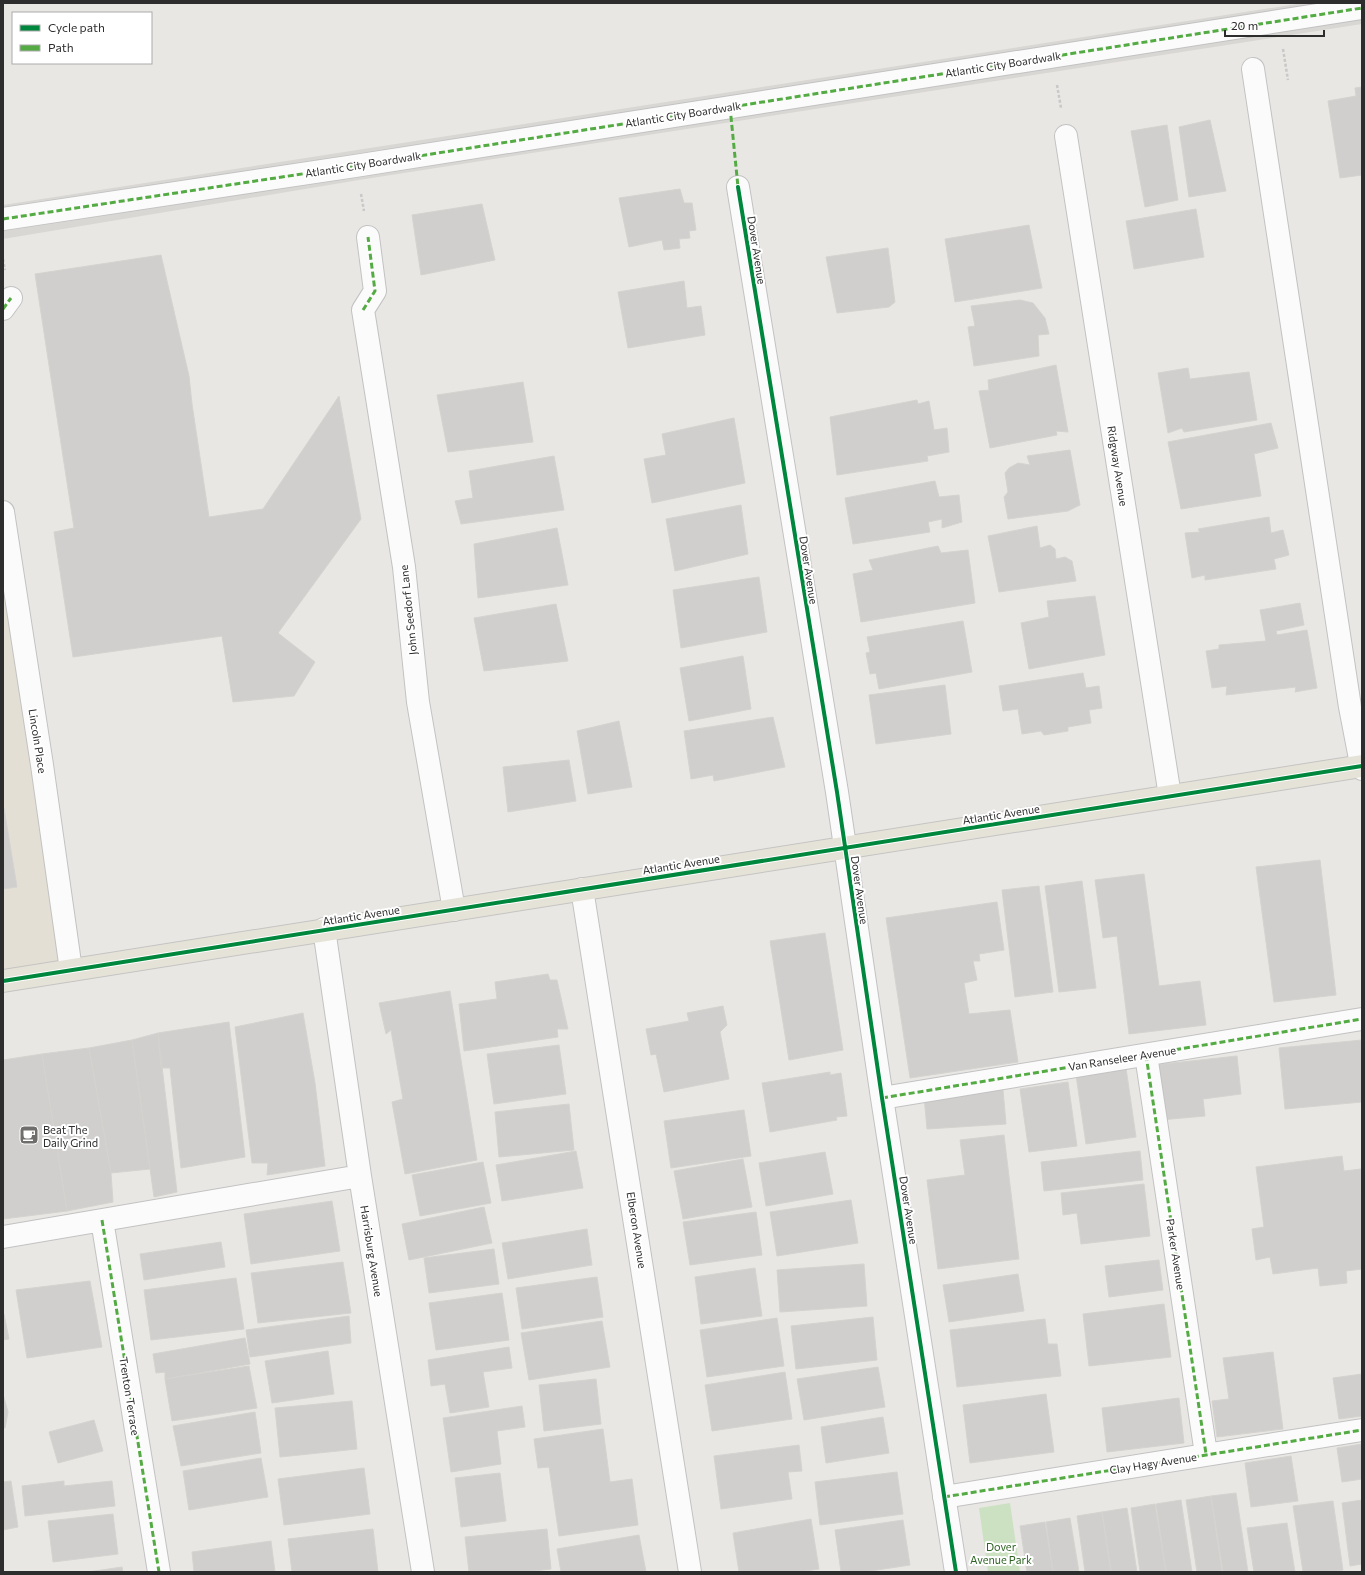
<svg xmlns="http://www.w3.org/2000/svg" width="1365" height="1575" viewBox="0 0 1365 1575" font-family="Commissioner,sans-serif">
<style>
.education{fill:#e3dfd4}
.green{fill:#cce1c1}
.plaza{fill:#d9d7d4}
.building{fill:#d1cfcd;stroke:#d5d3d0}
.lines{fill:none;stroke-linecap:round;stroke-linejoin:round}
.minor-casing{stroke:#c2c2c2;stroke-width:24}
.major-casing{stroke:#c5c4c3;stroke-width:24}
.path{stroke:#c8c8c8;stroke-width:2.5;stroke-dasharray:3 2;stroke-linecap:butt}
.minor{stroke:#fcfbfb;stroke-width:22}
.major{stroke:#e5e3d7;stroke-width:22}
.quiet{stroke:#54ab44;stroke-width:3;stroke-dasharray:6 3;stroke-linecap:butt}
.cycleway-casing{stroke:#fff;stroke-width:6}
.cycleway{stroke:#00873e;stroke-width:4}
.labels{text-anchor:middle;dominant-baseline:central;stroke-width:4;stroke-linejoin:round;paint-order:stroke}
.street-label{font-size:11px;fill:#2d2d2d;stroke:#fff}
.poi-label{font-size:11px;fill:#2d2d2d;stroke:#fff;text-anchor:start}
.park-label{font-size:11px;fill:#2e6324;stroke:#fff}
</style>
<rect width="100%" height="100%" fill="#e9e7e4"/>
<path class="education" d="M 3,512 L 71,970 L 3,981 Z"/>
<path class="green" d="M 1010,1503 L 1020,1572 L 988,1572 L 979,1508 Z"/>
<path class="plaza" d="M 1303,3 L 1362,3 L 1362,24 L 359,180 L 3,239 L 3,205 Z"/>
<path class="building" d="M 1362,87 L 1362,175 L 1340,178 L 1328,101 L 1356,96 L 1355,88 Z
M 1210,120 L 1226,191 L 1189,197 L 1179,127 Z
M 1167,125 L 1178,200 L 1145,207 L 1131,131 Z
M 680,189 L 684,203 L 692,203 L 696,230 L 689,231 L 690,238 L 679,239 L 680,248 L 664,250 L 662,240 L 629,247 L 619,198 Z
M 482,204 L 495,260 L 421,275 L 412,215 Z
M 1196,209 L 1204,257 L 1134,269 L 1126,221 Z
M 1029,225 L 1042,288 L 955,302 L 945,239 Z
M 888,248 L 895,302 L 889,307 L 837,313 L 826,257 Z
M 161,255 L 189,376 L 192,404 L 209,517 L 263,509 L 339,396 L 361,519 L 278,633 L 315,662 L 294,696 L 233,702 L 222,636 L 73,657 L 54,532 L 74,528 L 35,274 Z
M 684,281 L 687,308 L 701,306 L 705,335 L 628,348 L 618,292 Z
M 1020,300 L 1033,303 L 1045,318 L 1049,334 L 1038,335 L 1039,356 L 974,366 L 968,327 L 975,326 L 971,306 Z
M 1056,365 L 1068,432 L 1056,431 L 1057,435 L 990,448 L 979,391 L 989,390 L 988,380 Z
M 1188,368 L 1190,379 L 1249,372 L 1257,420 L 1184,432 L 1182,428 L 1168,433 L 1158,373 Z
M 523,382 L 533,442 L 448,452 L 437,395 Z
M 917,400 L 918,404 L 929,401 L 934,430 L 947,428 L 949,452 L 927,456 L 928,461 L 837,475 L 830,417 Z
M 734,418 L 745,483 L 652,503 L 644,459 L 666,455 L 662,434 Z
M 1271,423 L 1278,448 L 1254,454 L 1261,496 L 1181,509 L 1168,442 Z
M 1070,450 L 1080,505 L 1068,511 L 1008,519 L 1004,497 L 1008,492 L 1005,473 L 1009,468 L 1018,463 L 1030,465 L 1027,456 Z
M 554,456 L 564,510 L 461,524 L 455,501 L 473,498 L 469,471 Z
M 935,481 L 939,497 L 959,495 L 962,522 L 942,528 L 942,519 L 928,522 L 930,532 L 853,544 L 845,498 Z
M 741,505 L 748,554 L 675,571 L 666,519 Z
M 1269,517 L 1271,533 L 1283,530 L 1289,555 L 1274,559 L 1276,569 L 1205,580 L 1205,575 L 1192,578 L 1185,533 L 1200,532 L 1198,529 Z
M 1037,526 L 1040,548 L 1050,545 L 1055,549 L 1056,559 L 1065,557 L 1072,561 L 1076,581 L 999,592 L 988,536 Z
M 557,528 L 568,585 L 478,598 L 474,544 Z
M 938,546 L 941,553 L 968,550 L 975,603 L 861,622 L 853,574 L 873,570 L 869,560 Z
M 759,577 L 767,632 L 681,648 L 673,590 Z
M 1095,596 L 1105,655 L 1029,669 L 1021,623 L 1049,617 L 1047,601 Z
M 1300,603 L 1304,625 L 1276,631 L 1277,635 L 1307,630 L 1317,688 L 1295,692 L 1296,687 L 1226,695 L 1227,686 L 1212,688 L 1206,651 L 1219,649 L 1219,645 L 1266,641 L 1260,610 Z
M 556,604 L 568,661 L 484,671 L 474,618 Z
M 963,621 L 972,672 L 879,689 L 876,673 L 870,674 L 866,653 L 870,652 L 867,637 Z
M 743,656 L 751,709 L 689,721 L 680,668 Z
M 1083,673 L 1086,688 L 1099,686 L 1102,708 L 1089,710 L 1091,723 L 1068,727 L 1068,731 L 1044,735 L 1041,731 L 1022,734 L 1018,709 L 1003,711 L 999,686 Z
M 945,685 L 951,734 L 876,744 L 869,695 Z
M 773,717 L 785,767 L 714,781 L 713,775 L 691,779 L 684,731 Z
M 619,721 L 632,787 L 588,794 L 577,731 Z
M 569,760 L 576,801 L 508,812 L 503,767 Z
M 4,808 L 17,887 L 3,889 L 3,809 Z
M 1320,860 L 1336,995 L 1274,1002 L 1256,867 Z
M 1144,874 L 1159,986 L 1200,981 L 1206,1025 L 1129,1034 L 1117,936 L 1103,938 L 1095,880 Z
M 1082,881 L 1096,988 L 1059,992 L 1045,886 Z
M 1039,886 L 1053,992 L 1015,997 L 1002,890 Z
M 997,902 L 1004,950 L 979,954 L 980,961 L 973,961 L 977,980 L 964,983 L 969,1014 L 1010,1010 L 1018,1062 L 910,1078 L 886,918 Z
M 825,933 L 843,1050 L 789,1060 L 770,941 Z
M 548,974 L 550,980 L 557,980 L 568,1029 L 557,1029 L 558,1037 L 464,1051 L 459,1004 L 497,999 L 495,982 Z
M 450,991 L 477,1160 L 405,1174 L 392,1102 L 403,1099 L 391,1030 L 386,1034 L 379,1003 Z
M 723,1006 L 727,1025 L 720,1032 L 729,1079 L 664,1092 L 656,1054 L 651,1055 L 646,1029 L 689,1021 L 687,1013 Z
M 303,1013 L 315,1083 L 325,1166 L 267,1175 L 268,1163 L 252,1163 L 235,1027 Z
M 229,1022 L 245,1157 L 181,1168 L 170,1068 L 161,1068 L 158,1033 Z
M 158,1033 L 177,1192 L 154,1197 L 132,1040 Z
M 132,1040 L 150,1169 L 111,1173 L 89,1048 Z
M 1362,1040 L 1362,1102 L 1285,1109 L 1279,1048 Z
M 559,1045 L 566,1094 L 494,1104 L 487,1054 Z
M 89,1048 L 111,1173 L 113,1202 L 67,1211 L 42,1054 Z
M 42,1054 L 67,1211 L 3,1219 L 3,1060 Z
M 1237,1056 L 1241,1094 L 1203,1099 L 1205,1116 L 1160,1120 L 1154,1065 Z
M 1126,1068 L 1136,1137 L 1086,1144 L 1076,1075 Z
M 830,1072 L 830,1075 L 841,1073 L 847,1116 L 836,1117 L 837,1120 L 770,1132 L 762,1083 Z
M 1068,1082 L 1077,1146 L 1029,1152 L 1020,1089 Z
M 1003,1090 L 1006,1124 L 927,1129 L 924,1096 Z
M 569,1104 L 574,1150 L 499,1157 L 495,1112 Z
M 744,1110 L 751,1156 L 671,1168 L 664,1121 Z
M 1004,1135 L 1019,1259 L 938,1269 L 927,1180 L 965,1175 L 960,1140 Z
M 576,1151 L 583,1188 L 502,1201 L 496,1165 Z
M 1140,1151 L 1143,1180 L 1044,1191 L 1041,1162 Z
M 825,1152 L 833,1194 L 766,1206 L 759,1163 Z
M 1342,1156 L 1344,1171 L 1361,1169 L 1362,1269 L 1346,1271 L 1347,1283 L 1320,1286 L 1318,1268 L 1273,1274 L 1270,1257 L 1256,1260 L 1252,1229 L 1264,1227 L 1256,1167 Z
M 743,1159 L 752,1207 L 683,1219 L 674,1171 Z
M 483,1162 L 491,1203 L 420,1216 L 412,1175 Z
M 1144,1184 L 1150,1236 L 1081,1244 L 1077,1213 L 1063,1215 L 1061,1193 Z
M 851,1200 L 858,1243 L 777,1256 L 770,1212 Z
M 332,1201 L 340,1251 L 251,1264 L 244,1214 Z
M 484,1207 L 492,1243 L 409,1260 L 402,1224 Z
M 756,1212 L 762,1255 L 690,1265 L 683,1222 Z
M 587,1229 L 592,1265 L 508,1279 L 502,1243 Z
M 221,1242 L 225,1267 L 144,1280 L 140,1254 Z
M 494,1249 L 499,1284 L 429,1293 L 424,1258 Z
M 1159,1260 L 1163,1290 L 1109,1297 L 1105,1266 Z
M 343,1262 L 351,1313 L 258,1323 L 251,1273 Z
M 864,1264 L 867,1306 L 780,1312 L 777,1270 Z
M 755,1268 L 762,1316 L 701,1324 L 695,1277 Z
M 1018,1274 L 1024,1311 L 949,1322 L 943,1285 Z
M 597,1277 L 603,1317 L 522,1329 L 516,1288 Z
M 236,1278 L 244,1329 L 151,1340 L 144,1290 Z
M 90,1281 L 102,1347 L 27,1358 L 16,1290 Z
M 502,1293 L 509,1340 L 436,1350 L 429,1303 Z
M 1164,1304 L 1171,1357 L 1089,1366 L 1083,1314 Z
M 3,1314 L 4,1314 L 9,1339 L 3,1340 Z
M 349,1316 L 351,1343 L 250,1357 L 246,1330 Z
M 873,1317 L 877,1360 L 796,1369 L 791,1326 Z
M 777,1318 L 784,1366 L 707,1377 L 700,1330 Z
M 1045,1319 L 1048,1344 L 1057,1344 L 1061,1376 L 957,1387 L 950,1330 Z
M 602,1321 L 610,1367 L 529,1380 L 521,1333 Z
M 245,1338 L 250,1364 L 165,1379 L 165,1372 L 156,1373 L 153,1354 Z
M 509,1347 L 512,1368 L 483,1372 L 489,1407 L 450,1413 L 445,1384 L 431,1386 L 428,1360 Z
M 328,1351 L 334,1394 L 272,1403 L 265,1361 Z
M 1273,1352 L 1283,1429 L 1217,1437 L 1212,1401 L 1229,1399 L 1223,1358 Z
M 249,1366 L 257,1408 L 172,1421 L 165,1379 Z
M 878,1367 L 885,1407 L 804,1420 L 797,1379 Z
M 785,1372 L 792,1419 L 712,1431 L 705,1385 Z
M 1362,1374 L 1362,1416 L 1339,1419 L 1333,1378 Z
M 596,1379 L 601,1424 L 544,1431 L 539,1385 Z
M 3,1394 L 8,1412 L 5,1428 L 3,1428 Z
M 1046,1394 L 1054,1452 L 970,1463 L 963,1405 Z
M 1179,1398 L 1184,1443 L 1107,1452 L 1102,1408 Z
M 352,1401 L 357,1449 L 280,1457 L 275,1408 Z
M 522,1406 L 525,1427 L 497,1431 L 501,1464 L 451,1472 L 443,1418 Z
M 255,1412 L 261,1453 L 181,1466 L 173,1426 Z
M 883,1417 L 889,1453 L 826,1463 L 821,1427 Z
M 94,1420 L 103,1451 L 58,1463 L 49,1432 Z
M 603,1429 L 610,1482 L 632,1479 L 638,1525 L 559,1536 L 549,1467 L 538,1468 L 534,1439 Z
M 1362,1444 L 1362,1479 L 1342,1482 L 1337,1448 Z
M 799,1445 L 802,1471 L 788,1472 L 792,1499 L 721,1509 L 714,1456 Z
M 1291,1456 L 1298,1501 L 1251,1507 L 1245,1463 Z
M 261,1458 L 268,1497 L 189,1510 L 183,1471 Z
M 364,1468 L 370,1514 L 284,1525 L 278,1479 Z
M 897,1472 L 903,1514 L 820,1525 L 815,1482 Z
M 500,1473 L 506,1521 L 461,1527 L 455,1478 Z
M 11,1481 L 18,1527 L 3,1530 L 3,1482 Z
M 64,1481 L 64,1486 L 112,1481 L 115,1506 L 25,1516 L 22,1486 Z
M 1236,1493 L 1248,1572 L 1223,1572 L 1211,1496 Z
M 1211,1496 L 1222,1572 L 1197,1572 L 1186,1500 Z
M 1181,1500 L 1192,1572 L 1166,1572 L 1156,1504 Z
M 1362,1500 L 1362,1564 L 1350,1566 L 1342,1503 Z
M 1333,1501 L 1343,1570 L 1330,1572 L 1303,1572 L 1293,1506 Z
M 1155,1504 L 1166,1572 L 1140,1572 L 1131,1508 Z
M 1127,1508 L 1137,1572 L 1111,1572 L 1102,1512 Z
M 1102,1512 L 1111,1572 L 1085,1572 L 1077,1516 Z
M 113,1514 L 118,1554 L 53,1562 L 48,1521 Z
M 1070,1518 L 1079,1572 L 1053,1572 L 1046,1522 Z
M 811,1519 L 819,1569 L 799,1572 L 739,1572 L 733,1533 Z
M 903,1520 L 910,1565 L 864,1572 L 841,1572 L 835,1530 Z
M 1045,1522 L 1053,1572 L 1027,1572 L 1020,1526 Z
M 1287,1523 L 1295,1572 L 1254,1572 L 1247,1528 Z
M 373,1529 L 378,1572 L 292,1572 L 288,1539 Z
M 547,1529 L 551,1569 L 526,1572 L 469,1572 L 465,1537 Z
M 639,1535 L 646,1572 L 561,1572 L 557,1549 Z
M 271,1541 L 275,1572 L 194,1572 L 192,1552 Z
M 122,1567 L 123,1572 L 88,1572 Z"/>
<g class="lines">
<defs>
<path id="minor" d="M 1253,69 L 1350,707 L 1362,769
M 1066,136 L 1170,796
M 738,187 L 837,792 L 882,1098 L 956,1572
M 3,219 L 355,166 L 1362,8
M 368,237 L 375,291 L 363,310 L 404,567 L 418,702 L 454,910
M 3,309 L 11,298
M 3,512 L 42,765 L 71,970
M 582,889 L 690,1572
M 324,929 L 360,1176 L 423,1572
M 1146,1055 L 1206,1454
M 882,1098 L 1362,1019
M 102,1220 L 159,1572
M 3,1237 L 360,1176
M 944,1497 L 1362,1430"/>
<path id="major" d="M 3,981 L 1362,766"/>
</defs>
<use href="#minor" class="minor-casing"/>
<use href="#major" class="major-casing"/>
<path class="path" d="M 1283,49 L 1288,80
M 1057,85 L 1061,108
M 361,194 L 364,211
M 3,259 L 5,270"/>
<use href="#minor" class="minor"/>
<use href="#major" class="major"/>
<path class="quiet" d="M 730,107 L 738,187
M 3,219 L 355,166 L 1362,8
M 3,309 L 11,298
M 363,310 L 375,291 L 368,237
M 1146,1055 L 1206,1454
M 882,1098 L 1362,1019
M 102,1220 L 159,1572
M 944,1497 L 1362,1430"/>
<defs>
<path id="cycleway" d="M 738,187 L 837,792 L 882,1098 L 956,1572
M 3,981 L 1362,766"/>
</defs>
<use href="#cycleway" class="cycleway-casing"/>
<use href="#cycleway" class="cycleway"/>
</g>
<defs>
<symbol id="cafe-square" viewBox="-11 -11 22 22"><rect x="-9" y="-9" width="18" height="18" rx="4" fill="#6f6e6d" stroke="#fff"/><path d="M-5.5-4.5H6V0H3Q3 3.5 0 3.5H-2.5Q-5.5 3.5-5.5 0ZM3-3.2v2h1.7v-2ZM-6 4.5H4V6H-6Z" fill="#fff"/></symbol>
</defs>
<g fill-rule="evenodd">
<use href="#cafe-square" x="18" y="1124" width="22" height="22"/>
</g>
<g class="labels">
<g class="street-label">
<text transform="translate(1003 64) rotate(-9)">Atlantic City Boardwalk</text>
<text transform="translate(683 114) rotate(-9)">Atlantic City Boardwalk</text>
<text transform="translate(363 164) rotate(-9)">Atlantic City Boardwalk</text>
<text transform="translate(757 250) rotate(81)">Dover Avenue</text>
<text transform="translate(1118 466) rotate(81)">Ridgway Avenue</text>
<text transform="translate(809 570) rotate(81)">Dover Avenue</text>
<text transform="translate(408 610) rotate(-96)">John Seedorf Lane</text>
<text transform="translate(38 741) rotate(81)">Lincoln Place</text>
<text transform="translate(1001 814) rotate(-9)">Atlantic Avenue</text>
<text transform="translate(681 864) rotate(-9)">Atlantic Avenue</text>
<text transform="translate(860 890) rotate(82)">Dover Avenue</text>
<text transform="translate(361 915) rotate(-9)">Atlantic Avenue</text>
<text transform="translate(1122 1058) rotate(-9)">Van Ranseleer Avenue</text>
<text transform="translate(909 1210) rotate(81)">Dover Avenue</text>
<text transform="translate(637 1230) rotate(81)">Elberon Avenue</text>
<text transform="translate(372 1251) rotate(81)">Harrisburg Avenue</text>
<text transform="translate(1176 1254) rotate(81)">Parker Avenue</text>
<text transform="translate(130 1396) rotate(81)">Trenton Terrace</text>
<text transform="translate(1153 1463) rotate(-9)">Clay Hagy Avenue</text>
</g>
<g class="poi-label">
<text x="43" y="1129">Beat The<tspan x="43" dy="13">Daily Grind</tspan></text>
</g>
<g class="park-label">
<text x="1001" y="1546">Dover<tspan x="1001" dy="13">Avenue Park</tspan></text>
</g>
</g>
<rect width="1365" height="1575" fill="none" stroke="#2d2d2d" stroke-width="8"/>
<rect x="12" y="12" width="140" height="52" fill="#ffffff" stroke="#ababab"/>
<rect x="20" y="25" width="20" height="6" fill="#00873e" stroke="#ababab"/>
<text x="48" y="32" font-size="12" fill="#2d2d2d">Cycle path</text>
<rect x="20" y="45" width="20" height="6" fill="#54ab44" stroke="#ababab"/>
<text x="48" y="52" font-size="12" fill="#2d2d2d">Path</text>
<path d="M1225 30v6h99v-6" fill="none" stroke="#2d2d2d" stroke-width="2"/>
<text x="1231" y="30" font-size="12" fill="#2d2d2d" stroke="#ffffff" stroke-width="3" paint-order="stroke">20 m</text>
</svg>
